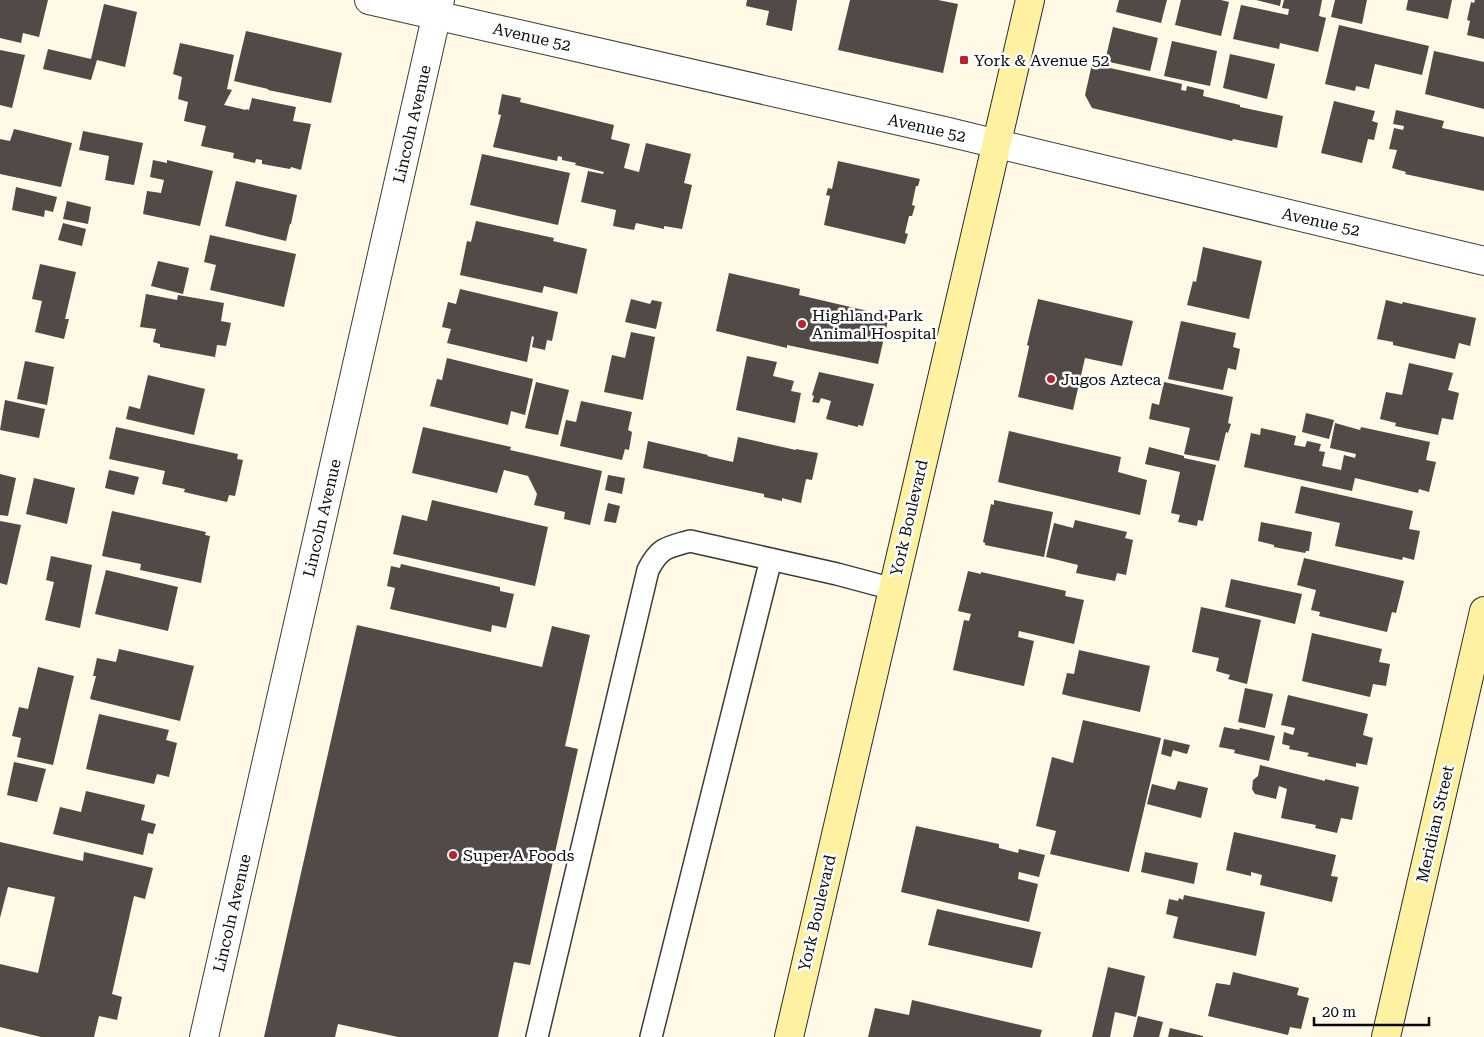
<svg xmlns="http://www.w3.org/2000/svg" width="1484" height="1037" viewBox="0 0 1484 1037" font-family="'Roboto Serif',serif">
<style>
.building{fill:#524a46}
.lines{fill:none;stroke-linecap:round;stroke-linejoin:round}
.lane-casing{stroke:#3c3c3c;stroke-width:24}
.street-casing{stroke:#3c3c3c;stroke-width:30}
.secondary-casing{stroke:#2b2b2b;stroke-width:30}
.lane{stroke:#fff;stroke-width:21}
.street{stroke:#fff;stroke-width:28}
.secondary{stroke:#fef1a1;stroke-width:28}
.poi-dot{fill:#b6252f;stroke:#fff;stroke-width:2}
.labels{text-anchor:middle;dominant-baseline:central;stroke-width:5;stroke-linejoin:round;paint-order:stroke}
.street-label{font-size:16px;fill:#090909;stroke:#fff}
.poi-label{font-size:16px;fill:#090909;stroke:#fff;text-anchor:start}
</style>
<rect width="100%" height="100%" fill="#fff9e6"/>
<path class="building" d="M 0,0 L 48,0 L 39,37 L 23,33 L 21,43 L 0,38 Z
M 747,0 L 797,0 L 792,31 L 766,25 L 769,11 L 746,6 Z
M 850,0 L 938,0 L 958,4 L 943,73 L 838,50 Z
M 1119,0 L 1167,0 L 1161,23 L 1116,12 Z
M 1181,0 L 1221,0 L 1229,2 L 1221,36 L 1175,25 Z
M 1256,0 L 1281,0 L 1280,6 Z
M 1284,0 L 1322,0 L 1319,16 L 1326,18 L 1318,52 L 1280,43 L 1279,49 L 1233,39 L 1241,5 L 1288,15 L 1289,9 L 1282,8 Z
M 1335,0 L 1367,0 L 1362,24 L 1331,17 Z
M 1408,0 L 1452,0 L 1448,19 L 1406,10 Z
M 1475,0 L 1484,0 L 1484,39 L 1467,35 L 1470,21 L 1467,20 L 1471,2 L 1474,3 Z
M 104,4 L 137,12 L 125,67 L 97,60 L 91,80 L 43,69 L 48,49 L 91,59 Z
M 1339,25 L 1429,46 L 1422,75 L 1375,64 L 1369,89 L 1356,86 L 1355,91 L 1325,84 Z
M 1113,27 L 1158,38 L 1150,71 L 1105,61 Z
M 246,31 L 342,53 L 331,103 L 268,90 L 268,89 L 234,81 Z
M 1172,41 L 1217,51 L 1210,86 L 1164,76 Z
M 180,43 L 234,55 L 227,89 L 232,90 L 224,105 L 246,110 L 246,109 L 249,110 L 252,98 L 296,107 L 293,121 L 311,124 L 301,170 L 291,167 L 290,169 L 262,164 L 262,160 L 256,159 L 255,163 L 233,158 L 234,153 L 201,146 L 206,126 L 184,121 L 188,102 L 178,99 L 182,77 L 173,74 Z
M 0,50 L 25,55 L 12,108 L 0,105 Z
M 1434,51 L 1484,62 L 1484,109 L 1425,94 Z
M 1230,54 L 1275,64 L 1267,99 L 1223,88 Z
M 1092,64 L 1182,84 L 1181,90 L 1186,91 L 1187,86 L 1204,90 L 1203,96 L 1240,105 L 1240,107 L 1283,116 L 1277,148 L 1233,139 L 1232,141 L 1092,108 L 1085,95 Z
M 502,94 L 521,98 L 520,102 L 614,125 L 611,139 L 630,144 L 624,168 L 639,172 L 646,143 L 691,154 L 684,183 L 692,185 L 682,229 L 664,226 L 664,229 L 636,223 L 634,230 L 613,226 L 616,210 L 581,202 L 588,171 L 603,174 L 604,172 L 575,165 L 576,163 L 562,160 L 562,157 L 558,156 L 557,161 L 493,147 L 501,115 L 498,114 Z
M 1334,101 L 1375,111 L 1372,121 L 1378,123 L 1374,140 L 1368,139 L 1362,163 L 1321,153 Z
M 1396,110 L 1444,121 L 1442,128 L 1484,137 L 1484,191 L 1405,174 L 1406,172 L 1392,168 L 1397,150 L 1389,149 L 1394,128 L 1403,130 L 1404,126 L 1393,124 Z
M 14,129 L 72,143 L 61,187 L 0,174 L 0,139 L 10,141 Z
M 83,131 L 143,143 L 134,185 L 105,180 L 109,156 L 79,150 Z
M 482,154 L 570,173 L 558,225 L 470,205 Z
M 153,160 L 167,163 L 167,160 L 213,171 L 200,226 L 143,214 L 147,191 L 161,193 L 164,180 L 150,177 Z
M 838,161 L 920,179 L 918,186 L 916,186 L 912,205 L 915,206 L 912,216 L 909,216 L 905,233 L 908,234 L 905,244 L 824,225 L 830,196 L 826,195 L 828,188 L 832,189 Z
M 236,181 L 297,195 L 291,224 L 290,224 L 286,241 L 225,226 Z
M 16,187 L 57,197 L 53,212 L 45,210 L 44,217 L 12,210 Z
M 67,201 L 91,207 L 88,224 L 63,219 Z
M 476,221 L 554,238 L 553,241 L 587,249 L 577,294 L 544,286 L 542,293 L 460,275 L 467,241 L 471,242 Z
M 63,223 L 86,229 L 82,246 L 58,240 Z
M 210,235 L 296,254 L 284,307 L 210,290 L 216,265 L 204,262 Z
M 1203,247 L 1262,261 L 1249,319 L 1187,305 L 1193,281 L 1196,282 Z
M 158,261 L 189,268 L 183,294 L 151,286 Z
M 40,264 L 76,272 L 65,319 L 69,319 L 64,339 L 35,332 L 42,301 L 32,299 Z
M 729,273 L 800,289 L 799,295 L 889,316 L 878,364 L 787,345 L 787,348 L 716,331 Z
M 460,289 L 558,312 L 552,341 L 547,340 L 545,350 L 532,347 L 534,337 L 532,336 L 527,362 L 447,343 L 451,329 L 442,327 L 448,302 L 456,304 Z
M 146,294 L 177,300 L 178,295 L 224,303 L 221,321 L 231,323 L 226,346 L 217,345 L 215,357 L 160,347 L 160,344 L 153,342 L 156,329 L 140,327 Z
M 631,299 L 650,304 L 652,300 L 662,302 L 656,329 L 625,322 Z
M 1038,299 L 1133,321 L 1122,366 L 1085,358 L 1073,410 L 1018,397 L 1029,347 L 1029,346 L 1027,345 Z
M 1386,300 L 1402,304 L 1403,302 L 1476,318 L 1470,346 L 1459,343 L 1455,359 L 1393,345 L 1393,342 L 1377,339 Z
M 1181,321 L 1236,333 L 1233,347 L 1240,349 L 1236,370 L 1228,368 L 1223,390 L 1168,379 Z
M 631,332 L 655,337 L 643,400 L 604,392 L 612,355 L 625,358 Z
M 747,356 L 777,362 L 773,376 L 794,381 L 791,391 L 801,393 L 795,423 L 736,410 Z
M 447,358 L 533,379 L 525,415 L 511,411 L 508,425 L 430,406 L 437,379 L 442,380 Z
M 25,361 L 54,367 L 47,405 L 17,399 Z
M 1409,363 L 1453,373 L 1448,390 L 1459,393 L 1453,420 L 1442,418 L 1438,435 L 1395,426 L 1396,423 L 1380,419 L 1386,392 L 1402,395 Z
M 819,372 L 874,384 L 863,426 L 858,425 L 858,427 L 826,419 L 831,401 L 821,398 L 819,403 L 812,402 L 814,396 L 812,395 Z
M 148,375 L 205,389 L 194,435 L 126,419 L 129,406 L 140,409 Z
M 536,382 L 569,390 L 558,435 L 525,428 Z
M 1164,382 L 1233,397 L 1228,423 L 1231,424 L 1228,433 L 1226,432 L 1219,461 L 1184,454 L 1190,428 L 1149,419 L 1152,403 L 1159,405 Z
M 5,400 L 45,409 L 39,438 L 0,430 Z
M 581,401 L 632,412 L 628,430 L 632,432 L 629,450 L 625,449 L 622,460 L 560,446 L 566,420 L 576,422 Z
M 1306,413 L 1334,420 L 1329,439 L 1302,432 Z
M 1335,423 L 1360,430 L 1361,427 L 1430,442 L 1426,460 L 1436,462 L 1429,492 L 1419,489 L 1418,493 L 1355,478 L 1352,491 L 1244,467 L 1251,433 L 1260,435 L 1261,428 L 1296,436 L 1294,445 L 1305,447 L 1307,441 L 1321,444 L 1319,451 L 1325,452 L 1322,466 L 1341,470 L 1344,455 L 1355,458 L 1356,454 L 1330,448 Z
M 116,427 L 238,454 L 237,459 L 243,460 L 235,496 L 229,495 L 227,502 L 184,492 L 185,489 L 162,484 L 165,471 L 109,459 Z
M 423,427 L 511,447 L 510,450 L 602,471 L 590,525 L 564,519 L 565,512 L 534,505 L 537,494 L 528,476 L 504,470 L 497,493 L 412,473 Z
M 1009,431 L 1121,457 L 1118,472 L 1147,480 L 1140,515 L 998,482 Z
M 738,437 L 796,450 L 796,449 L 818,453 L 812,480 L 806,479 L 801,503 L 782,498 L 782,501 L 764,497 L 764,494 L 643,468 L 648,441 L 708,455 L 707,456 L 733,462 Z
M 1149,447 L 1184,456 L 1184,458 L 1216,465 L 1203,521 L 1198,520 L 1197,526 L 1178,522 L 1180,515 L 1171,513 L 1180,472 L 1145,464 Z
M 109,470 L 139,477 L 134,495 L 105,488 Z
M 0,474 L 16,478 L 8,516 L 0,515 Z
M 608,475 L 625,478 L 622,494 L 605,490 Z
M 34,478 L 75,488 L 67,524 L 26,514 Z
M 1301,486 L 1413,511 L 1409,529 L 1420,531 L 1414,560 L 1403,557 L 1402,560 L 1335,546 L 1340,523 L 1295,513 Z
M 432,500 L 548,527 L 535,586 L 393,554 L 402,515 L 427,521 Z
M 994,500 L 1053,512 L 1044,557 L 985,545 L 985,543 L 983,542 L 991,504 L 994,505 Z
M 608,503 L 620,506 L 616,523 L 604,521 Z
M 112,511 L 206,532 L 205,535 L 210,536 L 201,583 L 140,570 L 141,564 L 102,556 Z
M 1075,520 L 1127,532 L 1125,538 L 1133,540 L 1126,575 L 1117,573 L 1115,581 L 1076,573 L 1078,565 L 1046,557 L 1054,523 L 1073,528 Z
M 0,521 L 21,525 L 7,585 L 0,583 Z
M 1261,522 L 1312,532 L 1309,551 L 1306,551 L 1305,553 L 1274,547 L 1274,545 L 1258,541 Z
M 51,556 L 92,565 L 80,628 L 45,620 L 54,582 L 46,580 Z
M 1304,558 L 1404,581 L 1396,613 L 1392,612 L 1387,632 L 1319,616 L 1320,612 L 1311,610 L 1316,590 L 1297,585 Z
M 401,564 L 500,587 L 500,591 L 514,594 L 506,628 L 492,625 L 491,632 L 390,609 L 395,588 L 387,586 L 391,566 L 400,568 Z
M 106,570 L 178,587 L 168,631 L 95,614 Z
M 968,571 L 981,574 L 981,572 L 1066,591 L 1065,596 L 1084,600 L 1074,644 L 1019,631 L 1018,637 L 1034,641 L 1024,686 L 953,670 L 964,620 L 969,621 L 971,614 L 958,611 Z
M 1231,579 L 1302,594 L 1295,624 L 1225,607 Z
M 1201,607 L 1261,620 L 1247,684 L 1228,679 L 1230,675 L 1216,671 L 1219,658 L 1192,652 Z
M 357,625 L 542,667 L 552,626 L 590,635 L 565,746 L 578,749 L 530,965 L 514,962 L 498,1037 L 398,1037 L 338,1024 L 335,1037 L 264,1037 Z
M 1312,633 L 1382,649 L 1379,662 L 1390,664 L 1386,686 L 1373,684 L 1370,697 L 1302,681 Z
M 119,649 L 194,666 L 180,721 L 90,699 L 96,676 L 93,676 L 97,658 L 116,662 Z
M 1079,650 L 1150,666 L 1140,712 L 1069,696 L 1062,694 L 1067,673 L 1074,674 Z
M 38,667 L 74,676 L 53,765 L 17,757 L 21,738 L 12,736 L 19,707 L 28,709 Z
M 1245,688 L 1273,694 L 1265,728 L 1238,722 Z
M 1288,695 L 1368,714 L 1363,735 L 1373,738 L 1367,765 L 1356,763 L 1356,767 L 1307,756 L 1309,753 L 1289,749 L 1290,746 L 1282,744 L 1284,732 L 1293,735 L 1295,728 L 1281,725 Z
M 99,714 L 169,730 L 166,740 L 177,743 L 169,777 L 157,774 L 154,784 L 86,769 Z
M 1083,720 L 1161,738 L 1129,872 L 1050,854 L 1056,831 L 1036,826 L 1052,757 L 1073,763 Z
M 1224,727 L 1239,730 L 1240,728 L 1275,736 L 1269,761 L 1234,753 L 1235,750 L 1219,747 Z
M 1164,739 L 1190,745 L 1187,754 L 1173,750 L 1171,757 L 1161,754 Z
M 14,762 L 46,769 L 37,802 L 7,795 Z
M 1260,765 L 1325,781 L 1325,779 L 1359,787 L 1352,820 L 1341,818 L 1337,833 L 1315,828 L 1316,825 L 1281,818 L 1287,789 L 1279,786 L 1276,799 L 1255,794 L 1252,789 L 1253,780 L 1258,776 Z
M 1178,781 L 1208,788 L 1201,818 L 1147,804 L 1152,784 L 1175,790 Z
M 86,791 L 145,805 L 141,820 L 156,824 L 153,834 L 148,833 L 143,855 L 53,834 L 60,807 L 81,812 Z
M 916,826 L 999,844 L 999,848 L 1018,853 L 1019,849 L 1045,855 L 1039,877 L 1019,872 L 1018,879 L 1038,884 L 1029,922 L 901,892 Z
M 1234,832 L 1336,855 L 1331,876 L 1338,877 L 1332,902 L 1260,885 L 1262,875 L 1251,872 L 1251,876 L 1226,870 Z
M 0,842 L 83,861 L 84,852 L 153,868 L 145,899 L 134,896 L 112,994 L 122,997 L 117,1020 L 99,1016 L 94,1037 L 41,1037 L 0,1027 L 0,964 L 38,973 L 55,897 L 8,887 L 0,918 Z
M 1145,852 L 1198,863 L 1194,884 L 1141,872 Z
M 1184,895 L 1265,912 L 1256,956 L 1173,938 L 1178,917 L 1166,914 L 1169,899 L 1178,901 L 1179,898 L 1183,900 Z
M 937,909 L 1041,932 L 1032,968 L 928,945 Z
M 1108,967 L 1145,976 L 1136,1017 L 1115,1012 L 1110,1037 L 1092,1037 Z
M 1233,972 L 1299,988 L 1297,995 L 1309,998 L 1301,1029 L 1290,1027 L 1288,1035 L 1208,1016 L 1216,983 L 1230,985 Z
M 912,1000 L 1042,1030 L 1040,1037 L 868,1037 L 875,1008 L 909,1015 Z
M 1138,1016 L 1163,1022 L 1159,1037 L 1133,1037 Z
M 1170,1028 L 1203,1036 L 1203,1037 L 1168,1037 Z"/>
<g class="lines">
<defs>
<path id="lane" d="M 537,1037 L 648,570 C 660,547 666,548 690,541 L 837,574 L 893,589
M 651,1037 L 771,559"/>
<path id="street" d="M 369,0 L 944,131 L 1484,261
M 204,1037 L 440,0"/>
<path id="secondary" d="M 789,1037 L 1030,0
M 1386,1037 L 1484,611"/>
</defs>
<use href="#lane" class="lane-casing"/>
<use href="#street" class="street-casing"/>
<use href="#secondary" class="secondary-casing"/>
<use href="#lane" class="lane"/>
<use href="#street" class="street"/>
<use href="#secondary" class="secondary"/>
</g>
<g class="poi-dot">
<rect x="959" y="55" width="10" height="10" rx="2.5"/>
<circle cx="802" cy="324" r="5"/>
<circle cx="1051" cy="379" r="5"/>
<circle cx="453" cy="855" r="5"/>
</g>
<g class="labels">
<g class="street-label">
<text transform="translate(532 37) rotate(13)">Avenue 52</text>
<text transform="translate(412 124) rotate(-77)">Lincoln Avenue</text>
<text transform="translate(927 128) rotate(13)">Avenue 52</text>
<text transform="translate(1321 222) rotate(13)">Avenue 52</text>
<text transform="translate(322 518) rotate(-77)">Lincoln Avenue</text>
<text transform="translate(909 518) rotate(-77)">York Boulevard</text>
<text transform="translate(1435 824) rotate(-77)">Meridian Street</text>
<text transform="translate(232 913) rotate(-77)">Lincoln Avenue</text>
<text transform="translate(817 913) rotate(-77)">York Boulevard</text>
</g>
<g class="poi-label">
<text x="974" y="60">York &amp; Avenue 52</text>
<text x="812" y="315">Highland Park<tspan x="812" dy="18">Animal Hospital</tspan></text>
<text x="1061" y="379">Jugos Azteca</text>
<text x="463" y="855">Super A Foods</text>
</g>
</g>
<path d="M1314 1017v8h115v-8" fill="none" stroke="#090909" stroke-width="2.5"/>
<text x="1322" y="1017" font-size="15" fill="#090909" stroke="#ffffff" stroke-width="4" paint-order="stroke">20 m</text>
</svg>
